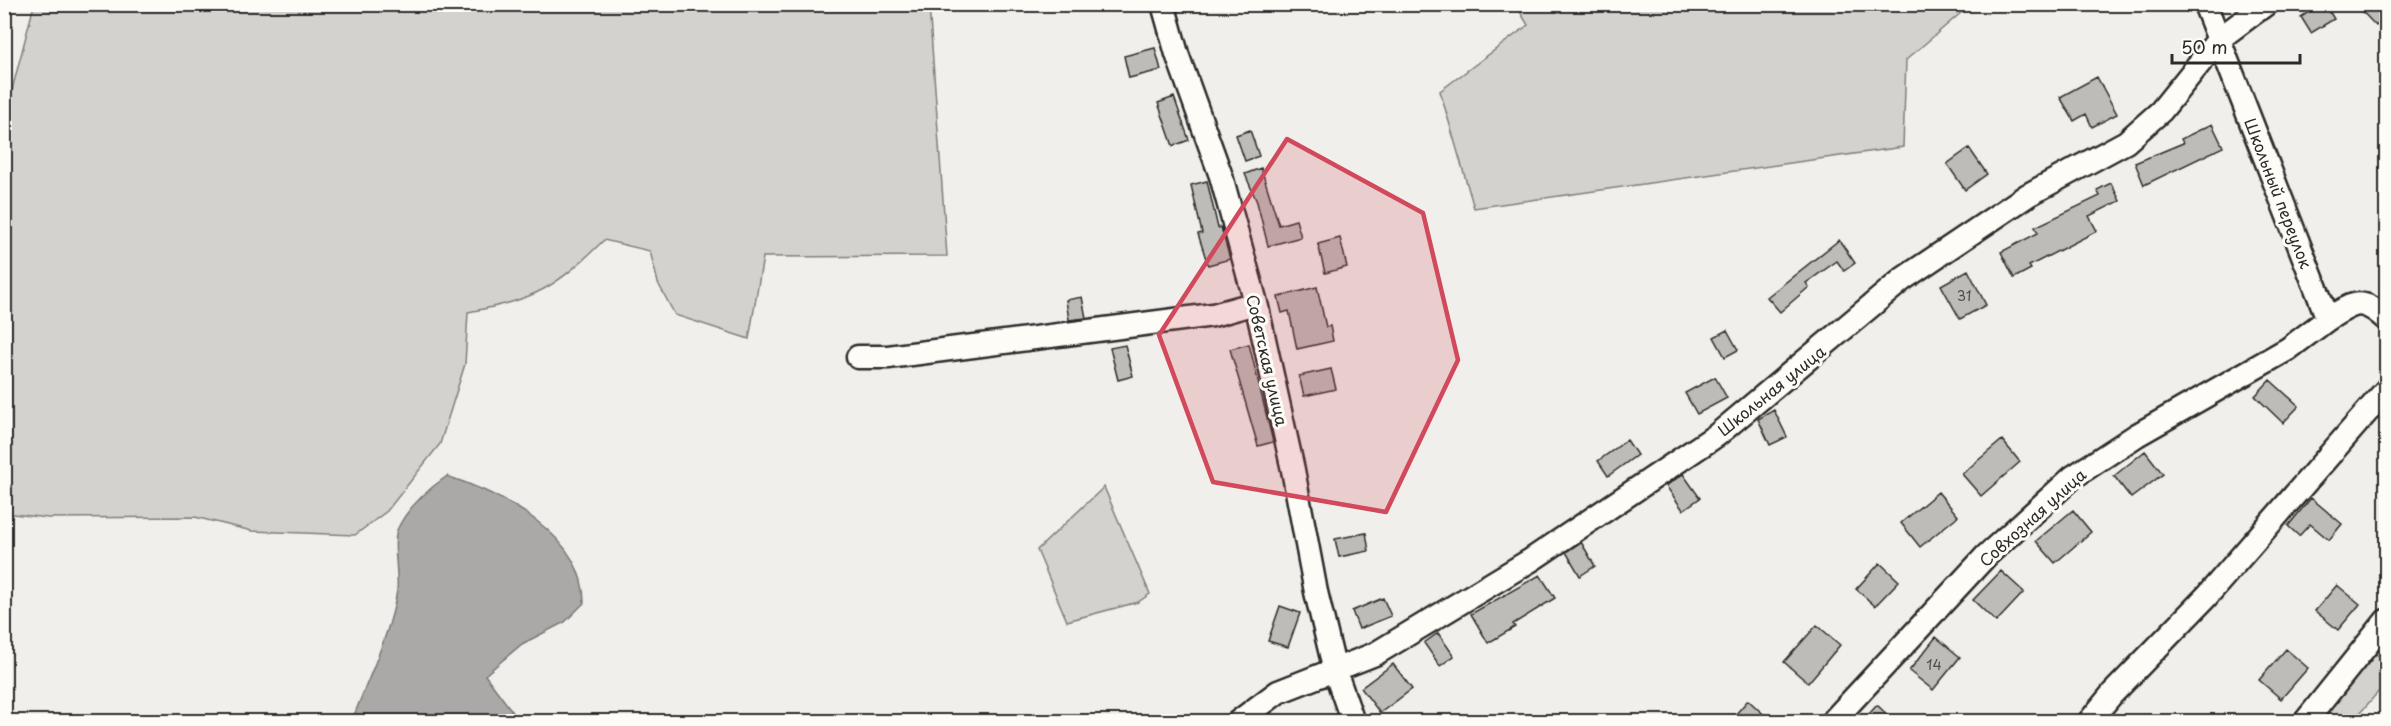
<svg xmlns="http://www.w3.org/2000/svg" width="2391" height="726" viewBox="0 0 2391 726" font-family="'Playpen Sans',sans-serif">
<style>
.green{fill:#d3d2cf;stroke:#7f7e7d;stroke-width:1.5}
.water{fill:#aaa9a7;stroke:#777775;stroke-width:1.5}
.building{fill:#bdbcb8;stroke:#2b2b2b;stroke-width:1.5}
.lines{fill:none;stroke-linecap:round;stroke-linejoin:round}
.minor-casing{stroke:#2b2b2b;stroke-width:27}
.minor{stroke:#fdfcf7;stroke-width:22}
.marked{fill:#d1495b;fill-opacity:0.2;stroke:#d1495b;stroke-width:4.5;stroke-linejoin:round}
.labels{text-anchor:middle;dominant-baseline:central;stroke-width:6;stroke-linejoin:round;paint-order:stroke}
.number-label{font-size:14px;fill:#504f4e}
.street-label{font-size:16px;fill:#2b2b2b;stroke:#fdfcf7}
</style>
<rect width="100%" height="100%" fill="#f0efeb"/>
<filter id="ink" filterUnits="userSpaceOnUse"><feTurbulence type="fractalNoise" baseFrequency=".0167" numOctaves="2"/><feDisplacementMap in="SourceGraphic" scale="12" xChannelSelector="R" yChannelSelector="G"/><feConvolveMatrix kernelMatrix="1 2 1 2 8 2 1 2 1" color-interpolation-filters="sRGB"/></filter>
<g filter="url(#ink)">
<path class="green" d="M 34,5 L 929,5 L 947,256 L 763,257 L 749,339 L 675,315 L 658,283 L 650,251 L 604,240 C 554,289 536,299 468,312 L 465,364 L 440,444 L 387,511 L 355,535 L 252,531 L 195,517 L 48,518 L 5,513 L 5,117 Z
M 1516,5 L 1970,5 L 1906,60 L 1903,147 L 1474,208 L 1440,91 L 1528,25 Z
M 1104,487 L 1150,594 L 1138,602 L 1067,621 L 1037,550 Z
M 2369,650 L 2386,660 L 2386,683 L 2353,721 L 2311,722 Z"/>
<path class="water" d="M 447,476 C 503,495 584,534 584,603 L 565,622 L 522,644 L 485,675 L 515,715 L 517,721 L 352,721 C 366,683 392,630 397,590 C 399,574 392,543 397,530 C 407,508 427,490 447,476 Z"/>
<path class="building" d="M 2321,4 L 2325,4 L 2334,19 L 2311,33 L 2301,17 Z
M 2355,4 L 2386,4 L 2386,16 L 2376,26 Z
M 1155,48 L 1161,70 L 1129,78 L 1124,56 Z
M 2097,77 L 2117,114 L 2092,127 L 2086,114 L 2074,121 L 2060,97 Z
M 1174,97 L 1189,140 L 1173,146 L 1158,103 Z
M 2212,124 L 2223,147 L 2144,185 L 2135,163 L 2183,143 L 2181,139 Z
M 1250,130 L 1259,156 L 1245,161 L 1236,135 Z
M 1969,148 L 1987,174 L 1965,190 L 1947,164 Z
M 1261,168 L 1279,225 L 1296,220 L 1301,237 L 1268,246 L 1257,202 L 1245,174 Z
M 1207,181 L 1218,228 L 1221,227 L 1230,259 L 1208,265 L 1198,234 L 1202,233 L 1191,185 Z
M 2111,183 L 2120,201 L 2089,216 L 2097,231 L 2029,266 L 2031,269 L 2014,278 L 2001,252 L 2038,233 L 2035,227 L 2100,196 L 2097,190 Z
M 1340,238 L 1347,267 L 1325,273 L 1318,244 Z
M 1839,240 L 1855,263 L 1844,271 L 1837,261 L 1806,283 L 1809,287 L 1780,312 L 1767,297 Z
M 1968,270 L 1986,305 L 1960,319 L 1941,285 Z
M 1317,287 L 1326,327 L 1330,326 L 1333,341 L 1297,349 L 1289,311 L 1282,313 L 1278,297 Z
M 1082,297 L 1086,318 L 1069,320 L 1066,300 Z
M 1727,330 L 1738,350 L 1725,357 L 1714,337 Z
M 1249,344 L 1273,442 L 1258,446 L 1230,349 Z
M 1125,345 L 1133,376 L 1118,380 L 1110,348 Z
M 1331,369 L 1336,389 L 1304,396 L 1299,376 Z
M 1715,377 L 1727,398 L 1697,414 L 1685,393 Z
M 2270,380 L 2299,406 L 2283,423 L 2255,396 Z
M 1774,410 L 1787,437 L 1770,445 L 1758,419 Z
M 1627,440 L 1637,455 L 1608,476 L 1598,461 Z
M 2002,440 L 2020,462 L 1981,496 L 1962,474 Z
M 2145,451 L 2163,474 L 2131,498 L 2114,476 Z
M 1683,474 L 1700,498 L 1683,510 L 1666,486 Z
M 1938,492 L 1958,516 L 1920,547 L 1901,523 Z
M 2311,498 L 2342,524 L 2329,540 L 2310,524 L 2299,536 L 2288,526 Z
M 2073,510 L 2091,532 L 2055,563 L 2036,541 Z
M 1366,533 L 1369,551 L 1339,557 L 1335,539 Z
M 1581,542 L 1595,566 L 1580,576 L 1566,552 Z
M 1880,563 L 1899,581 L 1875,606 L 1856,589 Z
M 2001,571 L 2024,592 L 1996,622 L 1973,600 Z
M 1540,575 L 1555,598 L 1513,624 L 1515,627 L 1488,643 L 1471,614 Z
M 2337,585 L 2360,604 L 2338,630 L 2315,611 Z
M 1383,598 L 1391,616 L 1359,629 L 1352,611 Z
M 1280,606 L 1300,613 L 1288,647 L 1268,641 Z
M 1817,625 L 1840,645 L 1808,683 L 1784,662 Z
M 1438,633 L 1454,656 L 1440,666 L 1424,643 Z
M 1936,637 L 1960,657 L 1933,690 L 1909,671 Z
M 2286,649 L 2308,668 L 2281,699 L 2259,680 Z
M 1393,664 L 1412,689 L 1380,713 L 1361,688 Z
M 1748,700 L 1772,722 L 1729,722 Z
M 1877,705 L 1895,722 L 1862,722 Z"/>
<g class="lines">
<defs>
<path id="minor" d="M 1163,4 L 1177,54 L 1221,176 L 1256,303 L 1293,470 L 1316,592 L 1335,671 L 1353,722
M 2205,4 L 2328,319 C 2355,302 2361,297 2386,319
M 858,357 L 888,357 L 1213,315 L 1256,303
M 1238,722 L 1278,692 L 1375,654 L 1531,560 L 1717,435 L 1903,279 L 2028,195 L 2126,142 L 2161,111 L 2219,39 L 2266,4
M 1832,722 L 1986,556 L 2073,477 L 2137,435 L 2288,349 L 2328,319
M 2089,722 L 2112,694 L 2206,597 L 2386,390
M 2305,722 L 2386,621"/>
</defs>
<use href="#minor" class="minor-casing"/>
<use href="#minor" class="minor"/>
</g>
</g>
<path class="marked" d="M 1287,139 L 1423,213 L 1458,360 L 1386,512 L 1213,482 L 1159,335 Z"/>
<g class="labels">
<g class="number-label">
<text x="1964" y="295">31</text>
<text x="1934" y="664">14</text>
</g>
<g class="street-label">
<text transform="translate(2279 193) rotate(69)">Школьный переулок</text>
<text transform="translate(1268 360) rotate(77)">Советская улица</text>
<text transform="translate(1771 390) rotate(-39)">Школьная улица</text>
<text transform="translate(2032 517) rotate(-42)">Совхозная улица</text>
</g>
</g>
<rect width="2391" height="726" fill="none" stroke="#fdfcf7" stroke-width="24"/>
<rect x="12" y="12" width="2367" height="702" fill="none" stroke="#2b2b2b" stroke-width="2" filter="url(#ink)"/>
<path d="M2172 54v9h128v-9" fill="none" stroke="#2b2b2b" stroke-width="3"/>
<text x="2181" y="54" font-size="18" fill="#2b2b2b" stroke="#fdfcf7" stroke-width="4.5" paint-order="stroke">50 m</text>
</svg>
